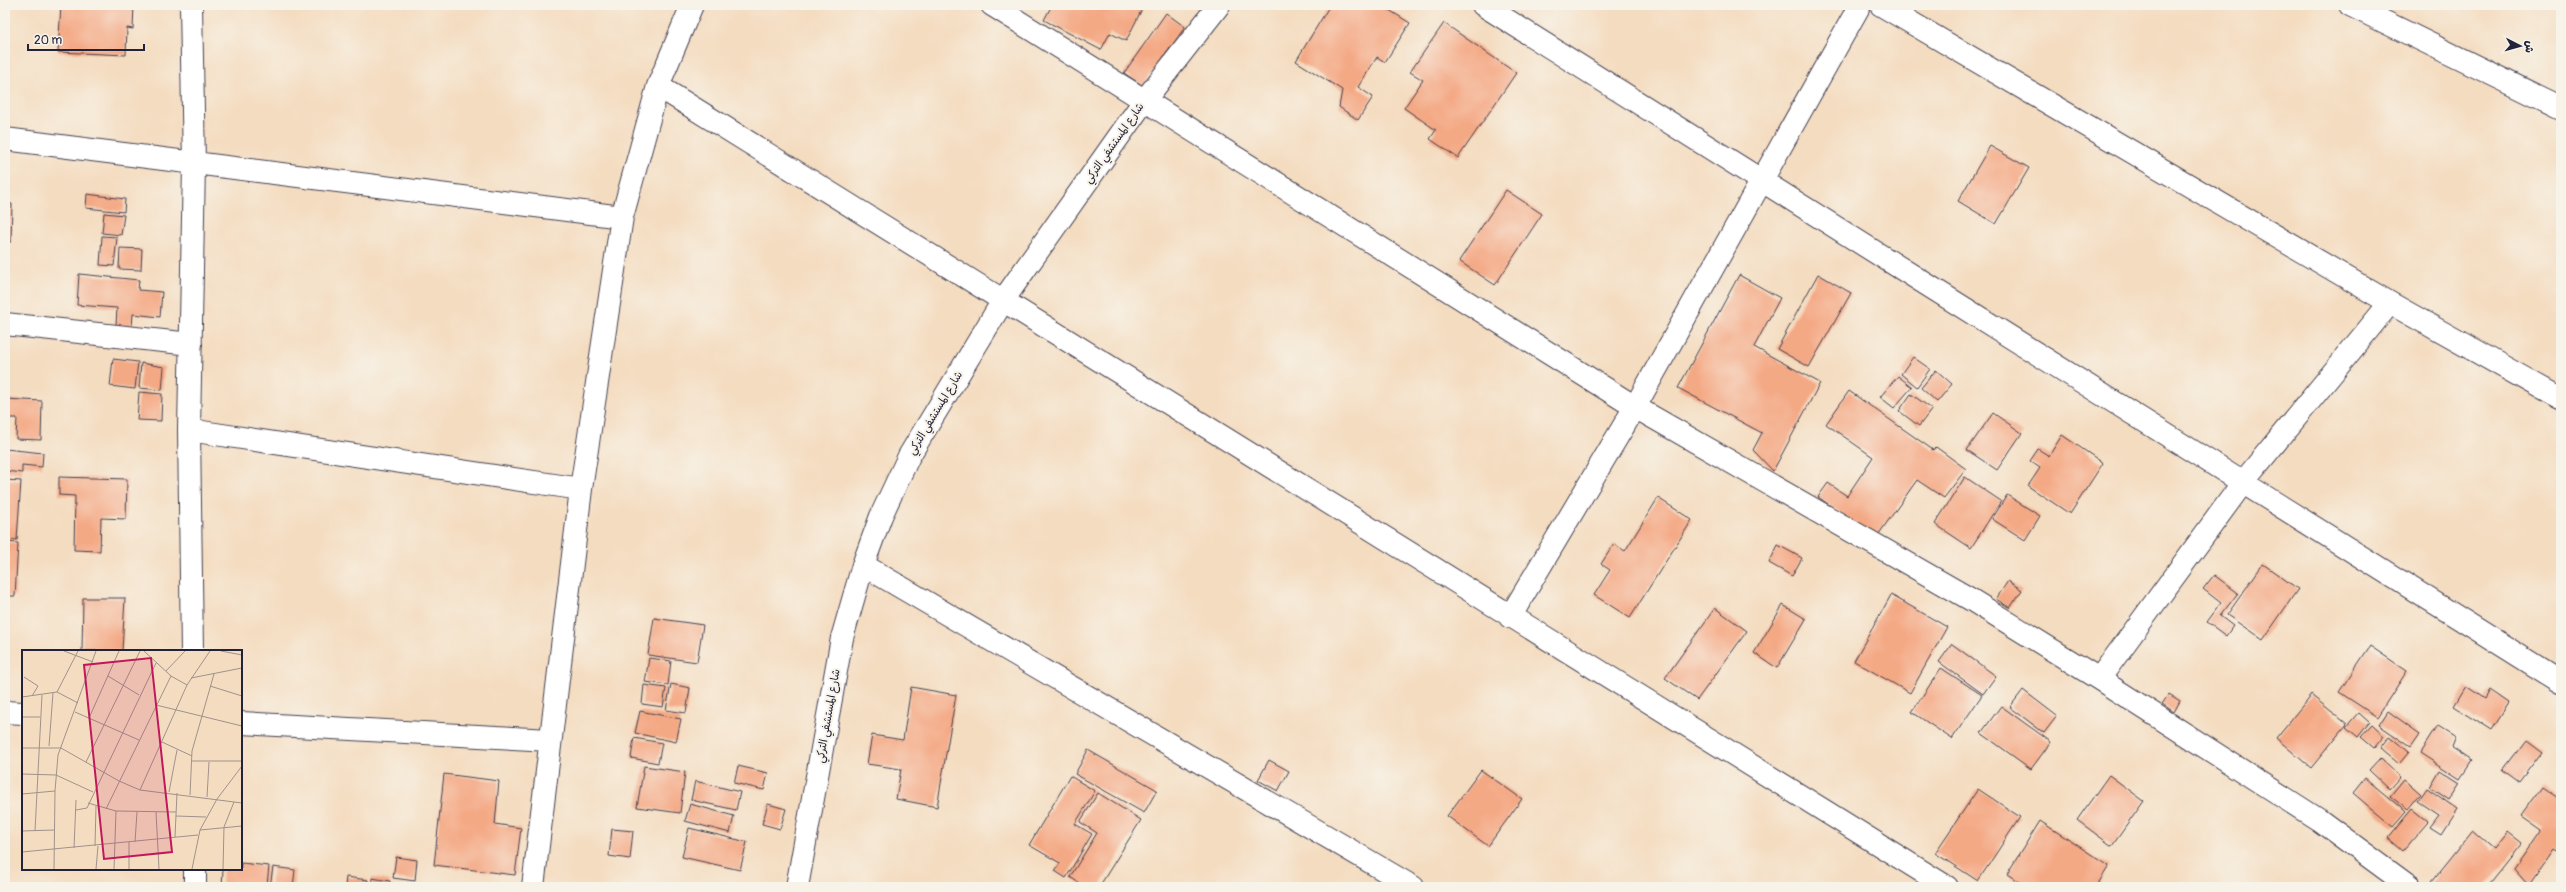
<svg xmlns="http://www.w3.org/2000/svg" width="2566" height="892" viewBox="0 0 2566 892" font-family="Pangolin,'Playpen Sans Arabic',sans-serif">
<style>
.building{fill:#f4a985}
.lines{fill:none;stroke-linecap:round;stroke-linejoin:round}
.minor-casing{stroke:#423e4f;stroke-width:24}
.minor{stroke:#fff;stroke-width:22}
.labels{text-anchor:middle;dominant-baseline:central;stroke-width:4;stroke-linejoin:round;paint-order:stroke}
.street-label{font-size:11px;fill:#22223b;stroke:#f7f3e8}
.inset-road{fill:none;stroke:#a0928b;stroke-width:1}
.view{fill:#c2185b;fill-opacity:0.15;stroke:#c2185b;stroke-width:2}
.inset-edge{fill:none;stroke:#22223b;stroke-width:2}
</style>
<rect width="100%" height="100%" fill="#f7f3e8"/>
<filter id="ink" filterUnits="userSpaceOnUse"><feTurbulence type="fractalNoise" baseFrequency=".025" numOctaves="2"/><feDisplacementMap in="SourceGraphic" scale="8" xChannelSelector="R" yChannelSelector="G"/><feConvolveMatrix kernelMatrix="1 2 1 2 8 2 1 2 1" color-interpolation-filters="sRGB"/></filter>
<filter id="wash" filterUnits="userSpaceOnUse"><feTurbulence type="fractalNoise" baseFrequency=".012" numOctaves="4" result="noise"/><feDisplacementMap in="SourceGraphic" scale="16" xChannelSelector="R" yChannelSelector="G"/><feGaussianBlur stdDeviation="0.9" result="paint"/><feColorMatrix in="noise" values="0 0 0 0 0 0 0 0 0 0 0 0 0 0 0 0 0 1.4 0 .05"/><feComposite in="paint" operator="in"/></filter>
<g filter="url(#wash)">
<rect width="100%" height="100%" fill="#f4dcc0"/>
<g id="blocks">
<path class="building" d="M 61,5 L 134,5 L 133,29 L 127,28 L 126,55 L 58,52 Z
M 1052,5 L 1144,5 L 1126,41 L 1110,33 L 1101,50 L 1044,20 Z
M 1330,5 L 1381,5 L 1410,23 L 1385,62 L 1377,57 L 1358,87 L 1373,97 L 1358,120 L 1339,107 L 1342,90 L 1296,61 Z
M 1166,13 L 1185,27 L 1143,86 L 1124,73 Z
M 1444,23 L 1516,73 L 1458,158 L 1430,139 L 1436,130 L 1404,108 L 1423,80 L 1410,72 Z
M 1990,146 L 2029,168 L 1996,224 L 1958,201 Z
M 1506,190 L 1542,214 L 1495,285 L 1459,261 Z
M 87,194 L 125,199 L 124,212 L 86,208 Z
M 5,203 L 12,204 L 11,242 L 5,241 Z
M 104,213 L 124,215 L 121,235 L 102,233 Z
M 102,236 L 117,237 L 114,266 L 100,265 Z
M 120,248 L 142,249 L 141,270 L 119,269 Z
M 79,274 L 139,280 L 138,290 L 162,292 L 160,317 L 133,314 L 132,327 L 116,325 L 117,308 L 77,305 Z
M 1818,274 L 1851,293 L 1809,367 L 1777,349 Z
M 1739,275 L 1780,298 L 1754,347 L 1820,383 L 1773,471 L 1753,450 L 1762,433 L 1678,388 Z
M 1913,357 L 1930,369 L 1917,387 L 1901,374 Z
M 113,359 L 138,362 L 135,389 L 110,386 Z
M 141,363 L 164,367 L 162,390 L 139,388 Z
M 1936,370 L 1952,384 L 1937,402 L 1921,388 Z
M 1898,376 L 1912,387 L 1894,408 L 1880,397 Z
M 1849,391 L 1933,450 L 1936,447 L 1966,469 L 1944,498 L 1917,480 L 1876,538 L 1818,497 L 1828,483 L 1847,496 L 1873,457 L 1826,424 Z
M 139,392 L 162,394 L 161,421 L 137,420 Z
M 1911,394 L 1932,409 L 1919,426 L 1899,411 Z
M 5,399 L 42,401 L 41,440 L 16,439 L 17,418 L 5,418 Z
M 1993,413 L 2022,433 L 1997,470 L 1967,450 Z
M 2062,435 L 2103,463 L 2070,514 L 2028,486 L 2040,468 L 2030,461 L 2038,449 L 2049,456 Z
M 5,449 L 43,453 L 42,467 L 22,465 L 22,473 L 5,471 Z
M 59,477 L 127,479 L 126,519 L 101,518 L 100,551 L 74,550 L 75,496 L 59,495 Z
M 1965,477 L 2001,501 L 1971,548 L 1935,524 Z
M 5,480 L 21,481 L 17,540 L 5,539 Z
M 2007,495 L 2040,516 L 2025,540 L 1992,519 Z
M 1658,498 L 1692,520 L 1630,618 L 1594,595 L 1610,570 L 1601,564 L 1614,544 L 1625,551 Z
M 5,542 L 18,543 L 15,596 L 5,596 Z
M 1778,545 L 1802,558 L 1792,576 L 1769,563 Z
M 2263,564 L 2298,589 L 2263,640 L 2227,615 Z
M 2214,575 L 2238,593 L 2220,616 L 2233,626 L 2226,636 L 2207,622 L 2221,603 L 2203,589 Z
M 2008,581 L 2022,590 L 2010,608 L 1996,599 Z
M 1891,595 L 1947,627 L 1910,693 L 1854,661 Z
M 83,598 L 125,598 L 122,651 L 82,651 Z
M 1783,605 L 1806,619 L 1777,668 L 1754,653 Z
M 1715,608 L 1747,631 L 1697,700 L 1665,678 Z
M 654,618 L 703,625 L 697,662 L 648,655 Z
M 1952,644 L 1996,676 L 1983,694 L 1939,662 Z
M 2370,646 L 2407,671 L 2377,717 L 2339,692 Z
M 649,658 L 671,661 L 668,685 L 645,682 Z
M 1941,668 L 1982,695 L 1952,739 L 1912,712 Z
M 671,684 L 690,688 L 686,713 L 666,710 Z
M 644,685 L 666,688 L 663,707 L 642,704 Z
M 2466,686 L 2485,699 L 2490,690 L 2509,703 L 2492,730 L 2454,706 Z
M 911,687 L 956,695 L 937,807 L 896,799 L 901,769 L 867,764 L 872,735 L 903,740 Z
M 2023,690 L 2057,716 L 2044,733 L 2010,707 Z
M 2169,694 L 2180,701 L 2174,712 L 2162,704 Z
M 2311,695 L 2347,724 L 2311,768 L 2276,738 Z
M 2001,706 L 2051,742 L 2031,769 L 1981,733 Z
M 640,711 L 681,719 L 676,742 L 635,733 Z
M 2388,711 L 2420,734 L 2411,747 L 2379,725 Z
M 2358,713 L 2369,723 L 2358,737 L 2346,727 Z
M 2372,725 L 2384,736 L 2374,748 L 2361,737 Z
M 2437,726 L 2455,737 L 2451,747 L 2472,761 L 2460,779 L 2420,753 Z
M 2389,736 L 2409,752 L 2399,764 L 2380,748 Z
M 634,738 L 662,743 L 658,763 L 631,758 Z
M 2526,740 L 2542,752 L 2519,782 L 2503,770 Z
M 1088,750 L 1157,790 L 1144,813 L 1075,774 Z
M 2380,758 L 2400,777 L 2389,789 L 2369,770 Z
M 1269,760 L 1289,771 L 1278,791 L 1258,780 Z
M 644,766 L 685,772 L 680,813 L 637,807 Z
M 738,766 L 768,773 L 764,790 L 734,783 Z
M 1481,770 L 1522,799 L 1488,846 L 1447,816 Z
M 2440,770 L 2460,783 L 2449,800 L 2430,787 Z
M 444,774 L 499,781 L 495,824 L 521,828 L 515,875 L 434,865 Z
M 2109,775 L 2144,801 L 2112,846 L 2077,820 Z
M 1070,776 L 1095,791 L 1075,824 L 1092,834 L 1066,878 L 1055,871 L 1060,863 L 1029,845 Z
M 2365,778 L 2406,812 L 2393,827 L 2353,793 Z
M 2404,779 L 2421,794 L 2408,810 L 2390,796 Z
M 695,781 L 740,792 L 736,810 L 691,800 Z
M 2542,787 L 2561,800 L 2561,853 L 2555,849 L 2529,886 L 2514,869 L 2542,829 L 2522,815 Z
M 2427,788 L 2457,809 L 2441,834 L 2430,827 L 2439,815 L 2418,801 Z
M 1978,789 L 2020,817 L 1978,881 L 1935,853 Z
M 1098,793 L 1141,820 L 1099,887 L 1085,887 L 1070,877 L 1097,833 L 1080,822 Z
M 690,804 L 734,816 L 730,833 L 685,821 Z
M 768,804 L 786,809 L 780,829 L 762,824 Z
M 2412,809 L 2428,822 L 2403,851 L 2388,838 Z
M 2040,821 L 2109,866 L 2096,887 L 2027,887 L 2007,874 Z
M 689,828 L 747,842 L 740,870 L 682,857 Z
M 612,829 L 633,831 L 630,859 L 609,856 Z
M 2473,831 L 2494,849 L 2507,832 L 2521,843 L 2486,887 L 2428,887 Z
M 396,857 L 417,860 L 415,881 L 393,878 Z
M 241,863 L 269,866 L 267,885 L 222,887 L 223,869 L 241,869 Z
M 273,867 L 295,870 L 293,887 L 270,887 Z
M 346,877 L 368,880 L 367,887 L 345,887 Z
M 372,878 L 390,881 L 389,887 L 371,887 Z"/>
</g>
</g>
<g filter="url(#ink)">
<use href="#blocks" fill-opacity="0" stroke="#423e4f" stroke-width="1"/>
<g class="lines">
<defs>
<path id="minor" d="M 191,5 L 194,164 L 189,430 L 192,651
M 992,5 L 1635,407 L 1970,599 L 2099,679 L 2319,820 L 2410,887
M 1483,5 C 1841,233 2202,455 2561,682
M 1881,5 L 2390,303 L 2561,399
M 2350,5 L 2561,108
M 658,86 L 1947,887
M 5,139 L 622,217
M 5,324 L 191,344
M 189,430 L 581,489
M 863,565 L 1413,887
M 1510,617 L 1635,407 L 1860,5
M 2099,679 L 2244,481 L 2390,303
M 5,712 L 23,713
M 241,723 L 550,740
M 195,869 L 195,887
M 533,887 L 581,489 L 622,217 L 658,86 L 692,5
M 797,887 L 842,638 L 863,565 L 881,516 L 909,456 L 1004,299 L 1144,101 L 1219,5"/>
</defs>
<use href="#minor" class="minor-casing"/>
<use href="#minor" class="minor"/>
</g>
</g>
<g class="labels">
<g class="street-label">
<text transform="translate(1114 143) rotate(-55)">شارع المستشفي التركي</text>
<text transform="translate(935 413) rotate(-59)">شارع المستشفي التركي</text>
<text transform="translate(828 716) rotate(-80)">شارع المستشفي التركي</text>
</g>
</g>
<g transform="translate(22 650)">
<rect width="220" height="220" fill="#f4dcc0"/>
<path class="inset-road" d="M 42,1 L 71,12M 122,1 L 149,26 L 165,35M 199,1 L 220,5M 144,21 L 163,1M 86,26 L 117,45M 2,27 L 16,36 L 10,46M 169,28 L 220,18M 188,36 L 220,46M 35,42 L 56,1M 0,47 L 35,42 L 56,53M 134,55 L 220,76M 53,62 L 117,90M 0,67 L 18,67M 67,68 L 97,1M 140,92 L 170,106M 27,96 L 31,43M 0,98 L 39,98 L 97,131 L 118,140 L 220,153M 169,111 L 220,111M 64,112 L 118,1M 0,124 L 34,125 L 71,142M 118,140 L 165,35 L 188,1M 147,142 L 155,100M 0,144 L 33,141M 168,145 L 170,101 L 192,24M 185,147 L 187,112M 66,153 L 94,161 L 154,162M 84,159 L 149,26M 54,160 L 65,158 L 134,13M 134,162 L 137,219M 154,166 L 184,167M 178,180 L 220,176M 0,181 L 32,180M 13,181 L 20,45M 153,187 L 155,143M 113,192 L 115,162M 73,196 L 74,156M 52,198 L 54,150M 0,202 L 176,185M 32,219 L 33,141 L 36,105 L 74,1M 74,219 L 76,196M 92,219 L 94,161M 107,219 L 107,192M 170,219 L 178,180 L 195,149 L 220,116M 201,219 L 202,177 L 212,152"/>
<path class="view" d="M 129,8 L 150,202 L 82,209 L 62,15 Z"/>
<rect width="220" height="220" class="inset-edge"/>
</g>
<rect width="2566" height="892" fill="none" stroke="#f7f3e8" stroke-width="20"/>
<g transform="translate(2520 46) rotate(96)" stroke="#f7f3e8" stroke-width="3" paint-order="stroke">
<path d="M0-3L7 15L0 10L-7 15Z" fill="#22223b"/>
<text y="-6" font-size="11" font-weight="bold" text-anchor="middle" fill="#22223b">ش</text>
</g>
<path d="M28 44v6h116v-6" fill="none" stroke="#22223b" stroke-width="2"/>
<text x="34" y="44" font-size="12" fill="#22223b" stroke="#f7f3e8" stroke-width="3" paint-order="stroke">20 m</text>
</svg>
